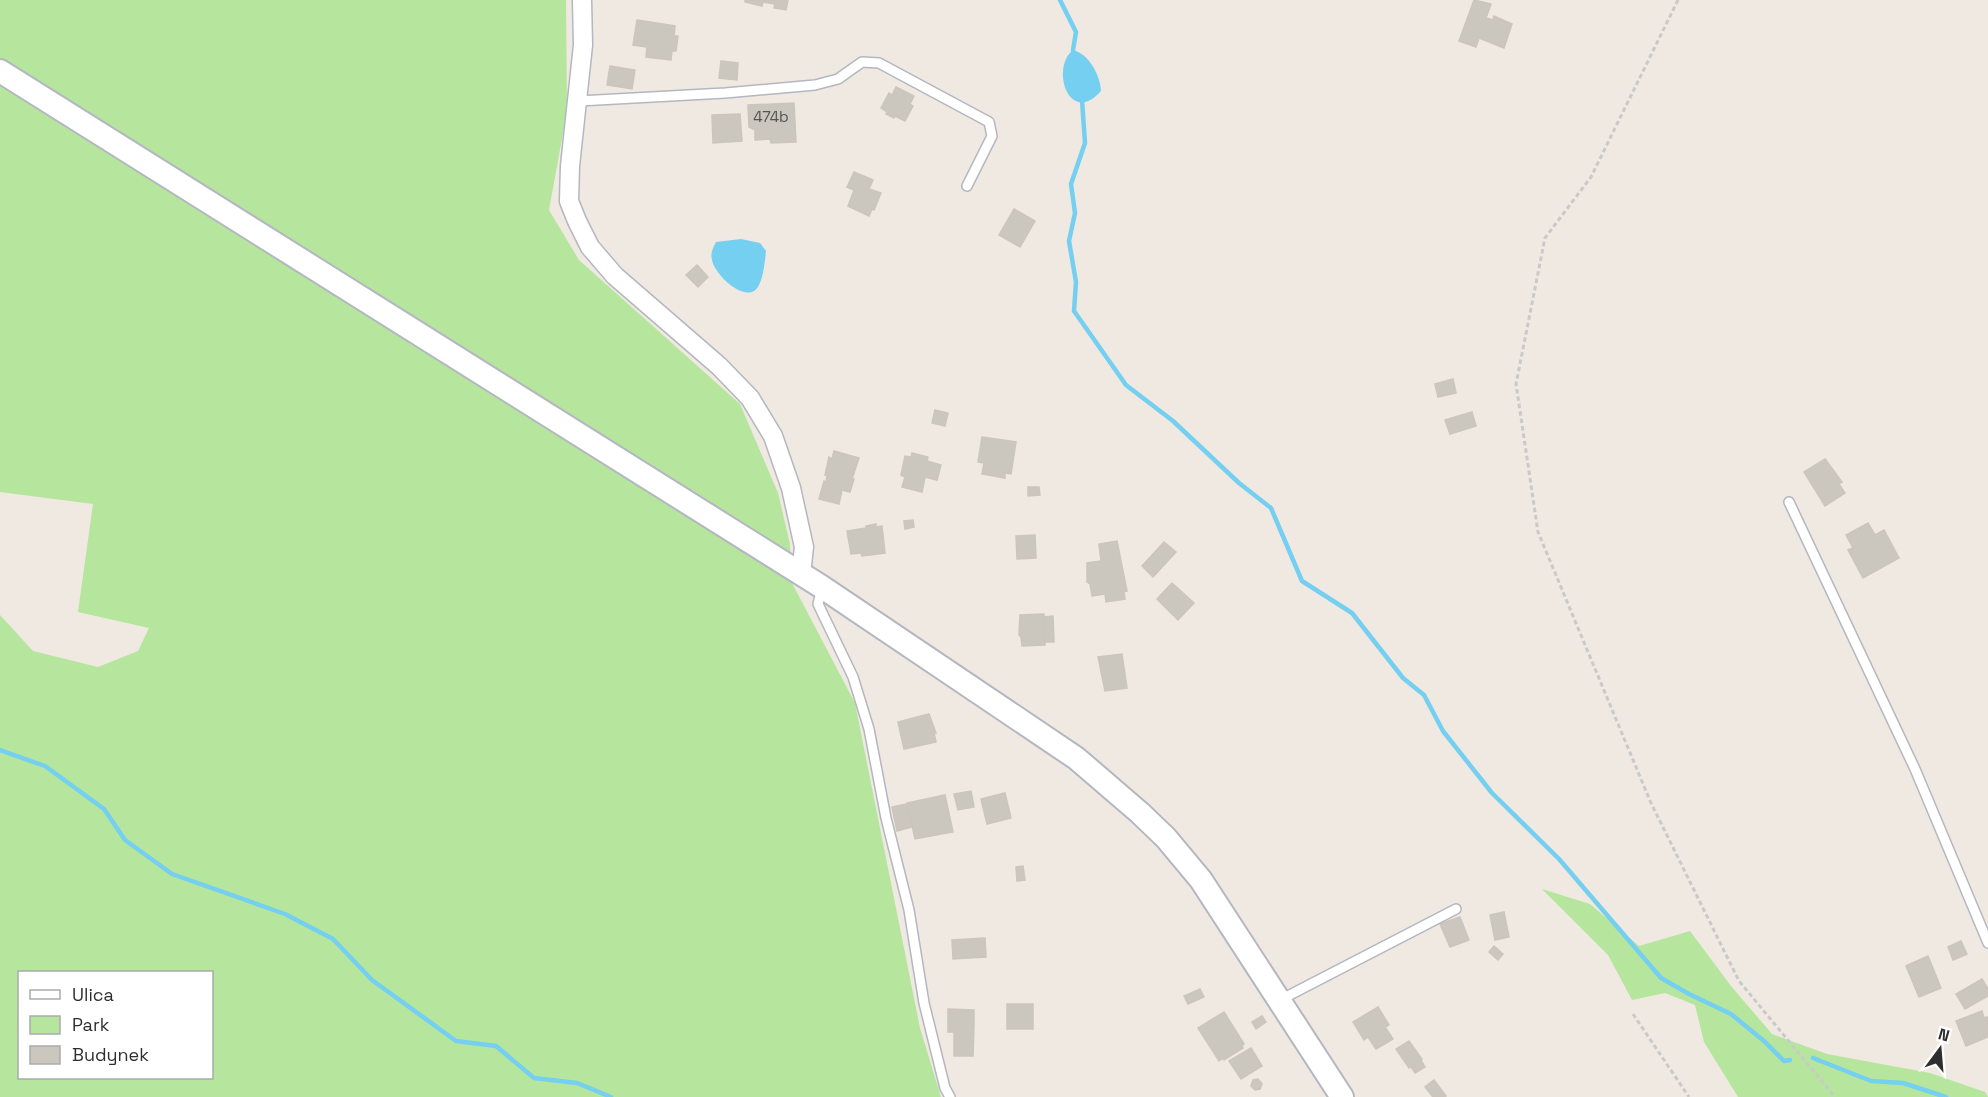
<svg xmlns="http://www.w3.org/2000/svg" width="1988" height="1097" viewBox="0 0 1988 1097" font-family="'Space Grotesk',sans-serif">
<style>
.green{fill:#b6e59e;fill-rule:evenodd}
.water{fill:#75cff0}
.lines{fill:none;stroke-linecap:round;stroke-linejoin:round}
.stream{stroke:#75cff0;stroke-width:4.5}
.building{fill:#cbc7bf;stroke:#cbc5ba;stroke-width:1.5}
.service-casing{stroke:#b4b7c1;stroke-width:12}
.minor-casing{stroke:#b4b7c1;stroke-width:21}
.tertiary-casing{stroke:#b4b7c1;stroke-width:26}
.path{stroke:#c9c9c9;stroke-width:3;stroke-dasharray:4.5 3;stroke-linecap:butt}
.service{stroke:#fff;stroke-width:9}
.minor{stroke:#fff;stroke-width:18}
.tertiary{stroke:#fff;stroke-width:22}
.labels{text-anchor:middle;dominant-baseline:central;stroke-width:4.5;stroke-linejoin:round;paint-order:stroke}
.number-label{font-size:15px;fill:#555452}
</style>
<rect width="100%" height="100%" fill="#efe9e1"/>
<g class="green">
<path d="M0 0H566L567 111 549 210 579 260 740 404 778 493 790 544 792 583 855 703 920 1028 941 1097H0V615L33 651 98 667 138 651 149 628 78 612 93 504 0 492ZM20 972H212V1078H20Z"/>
<polygon points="1542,889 1590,904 1639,946 1690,931 1731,986 1772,1034 1827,1054 1930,1073 1985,1092 1988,1097 1738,1097 1704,1042 1695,1005 1665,993 1632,1000 1608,955"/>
</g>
<g class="water">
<path d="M1073 50C1089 54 1100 75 1101 91 1069 127 1050 68 1073 50Z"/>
<path d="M741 239 760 243 766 251C765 260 763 286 754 291 740 299 714 273 712 260 710 253 713 248 716 242Z"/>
</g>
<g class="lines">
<g class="stream">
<polyline points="1060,0 1076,32 1073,50 1074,56"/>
<polyline points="1082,100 1085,143 1071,184 1075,213 1069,241 1076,282 1074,311 1126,385 1173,421 1239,483 1271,508 1302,581 1352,613 1403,678 1424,695 1443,731 1492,793 1559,859 1661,978 1689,994 1731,1014 1764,1041 1784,1061 1790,1060"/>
<polyline points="0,750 45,766 104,809 125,840 172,874 285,914 333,939 372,980 456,1041 496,1046 534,1078 577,1083 611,1097"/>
<polyline points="1813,1058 1871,1081 1903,1083 1946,1097"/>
</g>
</g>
<g class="building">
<polygon points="745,0 788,0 786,10 774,8 775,4 763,2 762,6 745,2"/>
<polygon points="1474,0 1491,4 1486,18 1493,20 1494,16 1512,24 1504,48 1479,38 1476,47 1459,41"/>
<polygon points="637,20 675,26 674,36 678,36 676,51 672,51 671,60 646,57 647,47 633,45"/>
<polygon points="721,61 738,63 737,80 719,78"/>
<polygon points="610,66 635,70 632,89 607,85"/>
<polygon points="896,87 914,96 910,104 913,106 905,121 895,116 894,118 886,114 887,112 881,108 889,93 892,95"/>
<polygon points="794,103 796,142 771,143 770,139 755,140 755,130 749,127 748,105"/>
<polygon points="740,114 742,141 713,143 712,115"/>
<polygon points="854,172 873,180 869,189 881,193 874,210 872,209 869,216 848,206 854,190 847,187"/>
<polygon points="1014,209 1035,221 1020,247 999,235"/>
<polygon points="697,265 708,277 698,287 686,275"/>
<polygon points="1453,379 1456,393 1438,397 1435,384"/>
<polygon points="935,410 948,413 945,426 932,423"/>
<polygon points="1472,412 1476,426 1450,434 1445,420"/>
<polygon points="982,437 1016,442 1011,474 1005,473 1005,478 982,474 984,463 978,462"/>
<polygon points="834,451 859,458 852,479 854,479 850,492 842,490 839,504 819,499 824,481 826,482 827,475 825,475 829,457 832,459"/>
<polygon points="912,453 928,457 927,461 941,465 937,480 925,477 922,492 902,487 905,477 901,475 905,456 911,457"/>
<polygon points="1825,459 1842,482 1839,484 1845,493 1825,506 1804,472"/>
<polygon points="1028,487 1039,487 1040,495 1028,496"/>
<polygon points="913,520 914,527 905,529 904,521"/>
<polygon points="1868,523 1875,535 1884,530 1899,558 1863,578 1848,550 1853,548 1846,535"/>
<polygon points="876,524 876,527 882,526 885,553 862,556 861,553 851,554 847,531 866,528 866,526"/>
<polygon points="1035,535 1036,558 1017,559 1016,536"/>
<polygon points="1117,541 1127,591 1124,592 1125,599 1106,602 1105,594 1092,596 1090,584 1087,582 1087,563 1101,561 1099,544"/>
<polygon points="1164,542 1176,552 1153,577 1142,566"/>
<polygon points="1172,583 1194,603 1178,620 1157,599"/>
<polygon points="1044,614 1045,645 1022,646 1021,637 1019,635 1020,615"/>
<polygon points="1053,616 1054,642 1045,642 1044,617"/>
<polygon points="1122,654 1127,688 1105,691 1098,657"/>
<polygon points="929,714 936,733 934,733 936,742 904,749 898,722"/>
<polygon points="971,791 974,807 958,810 954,794"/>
<polygon points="1005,793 1011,818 987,824 981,799"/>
<polygon points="945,795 953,832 915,839 907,803"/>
<polygon points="907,804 912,827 897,831 892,807"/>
<polygon points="1023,866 1025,880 1017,881 1016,867"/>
<polygon points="1504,912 1509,937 1495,940 1490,915"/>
<polygon points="1460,917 1469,940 1450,947 1440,924"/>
<polygon points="985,938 986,957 953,959 952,940"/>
<polygon points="1961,941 1967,954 1953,960 1948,947"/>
<polygon points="1494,946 1503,954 1498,960 1489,952"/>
<polygon points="1928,956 1941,988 1919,997 1906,966"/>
<polygon points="1982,979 1988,989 1988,996 1965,1009 1956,994"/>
<polygon points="1200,989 1204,997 1188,1004 1184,996"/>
<rect x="1007" y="1004" width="26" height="25"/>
<polygon points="1378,1007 1389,1025 1385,1027 1393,1039 1376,1049 1368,1037 1364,1040 1353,1022"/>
<polygon points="948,1009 974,1010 974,1024 954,1024 954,1032 948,1032"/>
<polygon points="1982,1011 1984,1018 1987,1017 1988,1019 1988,1037 1966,1046 1956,1021"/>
<polygon points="1224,1012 1244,1044 1242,1046 1243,1048 1224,1060 1223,1058 1219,1061 1198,1028"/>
<polygon points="1262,1016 1266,1022 1256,1029 1252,1022"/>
<polygon points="954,1024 974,1024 973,1056 954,1056"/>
<polygon points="1409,1041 1422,1059 1409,1068 1396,1049"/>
<polygon points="1251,1048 1262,1066 1241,1079 1229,1061"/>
<polygon points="1421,1060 1425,1067 1415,1073 1411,1067"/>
<polygon points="1258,1079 1262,1084 1260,1089 1255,1090 1251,1086 1253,1080"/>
<polygon points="1434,1080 1446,1096 1444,1097 1433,1097 1425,1087"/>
</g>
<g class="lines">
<g class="service-casing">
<g id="service">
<polyline points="579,101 725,93 815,85 838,79 862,62 879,63 989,122 992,136 967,186"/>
<polyline points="1789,502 1915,769 1988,943"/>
<polyline points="822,587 818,604 853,677 869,729 886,818 909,910 924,1003 945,1088 950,1097"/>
<polyline points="1280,1000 1456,909"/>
</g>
</g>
<g class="minor-casing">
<polyline id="minor" points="582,0 583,45 570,166 569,201 577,221 590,247 615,276 719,366 750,398 773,436 791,488 804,547 801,574"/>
</g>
<g class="tertiary-casing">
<polyline id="tertiary" points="0,71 822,587 1076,758 1140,813 1166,838 1201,880 1342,1097"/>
</g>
<g class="path">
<polyline points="1678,0 1591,177 1545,238 1516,384 1538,532 1651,803 1739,981 1835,1097"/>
<polyline points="1633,1014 1689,1097"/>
</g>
<use href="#service" class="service"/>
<use href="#minor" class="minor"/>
<use href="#tertiary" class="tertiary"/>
</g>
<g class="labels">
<g class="number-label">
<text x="771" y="116">474b</text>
</g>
</g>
<rect x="18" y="971" width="195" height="108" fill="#ffffff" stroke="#ababab" stroke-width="1.5"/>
<rect x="30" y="990" width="30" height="9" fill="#ffffff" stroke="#ababab" stroke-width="1.5"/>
<text x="72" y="1001" font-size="18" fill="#2e2e2e">Ulica</text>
<rect x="30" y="1016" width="30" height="18" fill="#b6e59e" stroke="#ababab" stroke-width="1.5"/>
<text x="72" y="1031" font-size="18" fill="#2e2e2e">Park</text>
<rect x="30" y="1046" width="30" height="18" fill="#cbc7bf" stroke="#ababab" stroke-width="1.5"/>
<text x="72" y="1061" font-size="18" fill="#2e2e2e">Budynek</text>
<g transform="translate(1940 1049) rotate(16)" stroke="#ffffff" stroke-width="4.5" paint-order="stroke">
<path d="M0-4.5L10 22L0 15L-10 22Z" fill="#2e2e2e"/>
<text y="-9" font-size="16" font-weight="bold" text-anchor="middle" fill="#2e2e2e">N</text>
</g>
</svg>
